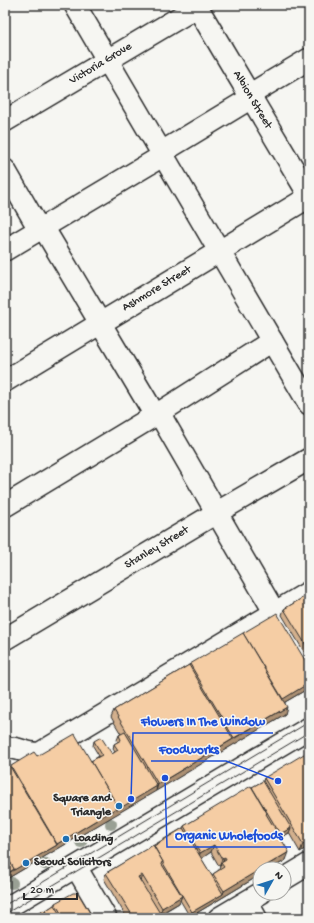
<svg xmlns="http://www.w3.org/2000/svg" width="314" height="923" viewBox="0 0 314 923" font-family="'Gochi Hand',sans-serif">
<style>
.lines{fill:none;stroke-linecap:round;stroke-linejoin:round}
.minor-casing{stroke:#2b2b2b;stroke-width:24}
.minor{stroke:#f6f6f2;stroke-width:21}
.tram{stroke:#2b2b2b;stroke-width:1}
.tree{fill:#99a094}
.wall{fill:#d3b08d;stroke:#2b2b2b;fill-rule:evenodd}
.shaded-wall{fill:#ac9073;stroke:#2b2b2b}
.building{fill:#f5cda4;stroke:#2b2b2b}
.poi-dot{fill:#1f6fb2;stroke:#f6f6f2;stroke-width:1.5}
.labels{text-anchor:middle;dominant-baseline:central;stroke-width:3;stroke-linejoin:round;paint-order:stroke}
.street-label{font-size:12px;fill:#2b2b2b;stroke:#f6f6f2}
.poi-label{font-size:12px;font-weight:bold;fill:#2b2b2b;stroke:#f6f6f2;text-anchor:start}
.leader{fill:none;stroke:#1d4ed8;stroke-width:1.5}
.callout-dot{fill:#1d4ed8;stroke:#f6f6f2;stroke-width:1.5}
.callout-label{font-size:13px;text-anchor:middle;font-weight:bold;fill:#1d4ed8;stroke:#f6f6f2;stroke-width:3;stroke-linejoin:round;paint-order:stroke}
</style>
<rect width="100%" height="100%" fill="#f6f6f2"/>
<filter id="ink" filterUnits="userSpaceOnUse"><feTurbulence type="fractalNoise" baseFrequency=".025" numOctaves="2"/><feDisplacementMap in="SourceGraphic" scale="8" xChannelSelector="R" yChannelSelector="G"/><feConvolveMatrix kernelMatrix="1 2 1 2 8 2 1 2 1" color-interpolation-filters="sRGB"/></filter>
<g filter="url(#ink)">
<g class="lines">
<g class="minor-casing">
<g id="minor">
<polyline points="75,5 309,404"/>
<polyline points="196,5 309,195"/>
<polyline points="249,95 309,59"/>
<polyline points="5,121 197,7"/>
<polyline points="162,152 251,98"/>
<polyline points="5,170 39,229"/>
<polyline points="43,227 155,415"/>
<polyline points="5,250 164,155"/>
<polyline points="5,381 309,197"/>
<polyline points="159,413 309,672"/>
<polyline points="5,506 159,413 272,341"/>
<polyline points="5,639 216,513 309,459"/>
<path d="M5 748C17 746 28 755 40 753L309 592"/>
<polyline points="76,867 106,918"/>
<polyline points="284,879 309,864"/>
<polyline points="247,902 256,918"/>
<polyline points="5,909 309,728"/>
<polyline points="219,918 261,893"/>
</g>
</g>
<use href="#minor" class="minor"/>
<g class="tram">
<polyline points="5,905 309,722"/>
<polyline points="5,914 309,732"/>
</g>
</g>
<g class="tree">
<circle cx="111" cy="824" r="6"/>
<circle cx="81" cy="842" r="6"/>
<circle cx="45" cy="864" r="6"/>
<circle cx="12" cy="883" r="6"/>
</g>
<g class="wall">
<polygon points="309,594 309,660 282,615 284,609"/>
<polygon points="190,664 309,667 309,688 285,702 285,714 5,880 11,766 37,756 91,761 99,756 93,746 94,741 112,754 115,752 113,749 114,744 118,742 117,740 119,735 121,734 111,717 114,710 189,665"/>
<path d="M264 778 309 846 300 852 289 833 280 838 286 860 271 869H260V875L190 917 180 900 179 903 161 914V915L160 918H127L104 879 106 873 183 828 184 826 263 781ZM211 852 219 866H220L219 870 213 874 212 876 201 858Z"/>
<polygon points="55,903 93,918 30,918 45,911 54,905"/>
</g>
<g class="shaded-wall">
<polygon points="309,683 309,688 280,705 282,699"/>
<polygon points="287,707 285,714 156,791 158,784"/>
<polygon points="157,786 156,791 5,880 5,875 57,845 57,844 118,807"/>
<polygon points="291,828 289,833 278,839 280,834"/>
<polygon points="309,840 309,846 300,852 303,844"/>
<polygon points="214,845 211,852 198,861 200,853"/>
<polygon points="289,852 286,860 271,869 261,869"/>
<polygon points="225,857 222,864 221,863 220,866 219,866 222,859"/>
<polygon points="260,869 260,875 190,917 192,912 223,894 224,891"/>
<polygon points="142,875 140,881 138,877"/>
<polygon points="182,896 179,903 160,914 162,908"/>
<polygon points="161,915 160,918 155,918"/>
</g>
<g class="building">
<polygon points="309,594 309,650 284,609"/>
<polygon points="277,613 309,667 309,683 283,699 243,633"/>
<polygon points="243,633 287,707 234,738 190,664"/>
<polygon points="189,665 233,739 158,784 114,710"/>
<polygon points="125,732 157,786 117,810 118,807 91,761 102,755 94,741 101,737 112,754 118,750 114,744 121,740 119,735"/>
<polygon points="75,734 118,807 57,844 11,766 34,752 37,756"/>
<polygon points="309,751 309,840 303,844 264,778"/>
<polygon points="5,758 57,845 14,870 14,869 5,853"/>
<polygon points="263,781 291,828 280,834 252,787"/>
<polygon points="251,786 267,813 266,814 289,852 224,891 213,874 224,867 221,863 226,860 225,857 222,859 214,845 200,853 184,826"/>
<polygon points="183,828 223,894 192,912 163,863 163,862 154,846"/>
<polygon points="153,845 163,862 161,863 182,896 162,908 142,875 138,877 161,915 155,918 134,918 106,873"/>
<polygon points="5,853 14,869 5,875"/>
<polygon points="73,893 78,893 93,918 64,918 55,903"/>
<polygon points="54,905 62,918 49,918 45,911"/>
<polygon points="44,910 49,918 30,918"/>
</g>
</g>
<g class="poi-dot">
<circle cx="119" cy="806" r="4"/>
<circle cx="66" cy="839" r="4"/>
<circle cx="26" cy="863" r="4"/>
</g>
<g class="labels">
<g class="street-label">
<text transform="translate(101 64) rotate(-31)">Victoria Grove</text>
<text transform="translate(252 100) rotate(59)">Albion Street</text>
<text transform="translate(157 289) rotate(-31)">Ashmore Street</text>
<text transform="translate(157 548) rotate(-31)">Stanley Street</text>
</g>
<g class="poi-label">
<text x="111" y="799" text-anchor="end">Square and<tspan x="111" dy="14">Triangle</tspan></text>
<text x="74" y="839">Loading</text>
<text x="34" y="863">Seoud Solicitors</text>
</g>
</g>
<path class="leader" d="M131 799L133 733H273M278 781L226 761H151M165 778L167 847H291"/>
<g class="callout-dot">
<circle cx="131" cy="799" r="4"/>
<circle cx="278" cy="781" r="4"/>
<circle cx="165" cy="778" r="4"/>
</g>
<g class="callout-label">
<text x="203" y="725">Flowers In The Window</text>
<text x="189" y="753">Foodworks</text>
<text x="229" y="839">Organic Wholefoods</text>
</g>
<rect width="314" height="923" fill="none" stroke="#f6f6f2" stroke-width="20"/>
<rect x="10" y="10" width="294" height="903" fill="none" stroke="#2b2b2b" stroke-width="1.5" filter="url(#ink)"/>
<g transform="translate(272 881) rotate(51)"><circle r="19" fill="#f6f6f2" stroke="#a5a5a2"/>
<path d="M0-3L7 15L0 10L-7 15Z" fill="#1f6fb2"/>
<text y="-6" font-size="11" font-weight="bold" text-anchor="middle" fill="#2b2b2b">N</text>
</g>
<path d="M24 893v6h53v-6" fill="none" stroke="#2b2b2b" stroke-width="2"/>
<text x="30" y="893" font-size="12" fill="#2b2b2b" stroke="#f6f6f2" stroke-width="3" paint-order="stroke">20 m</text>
</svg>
